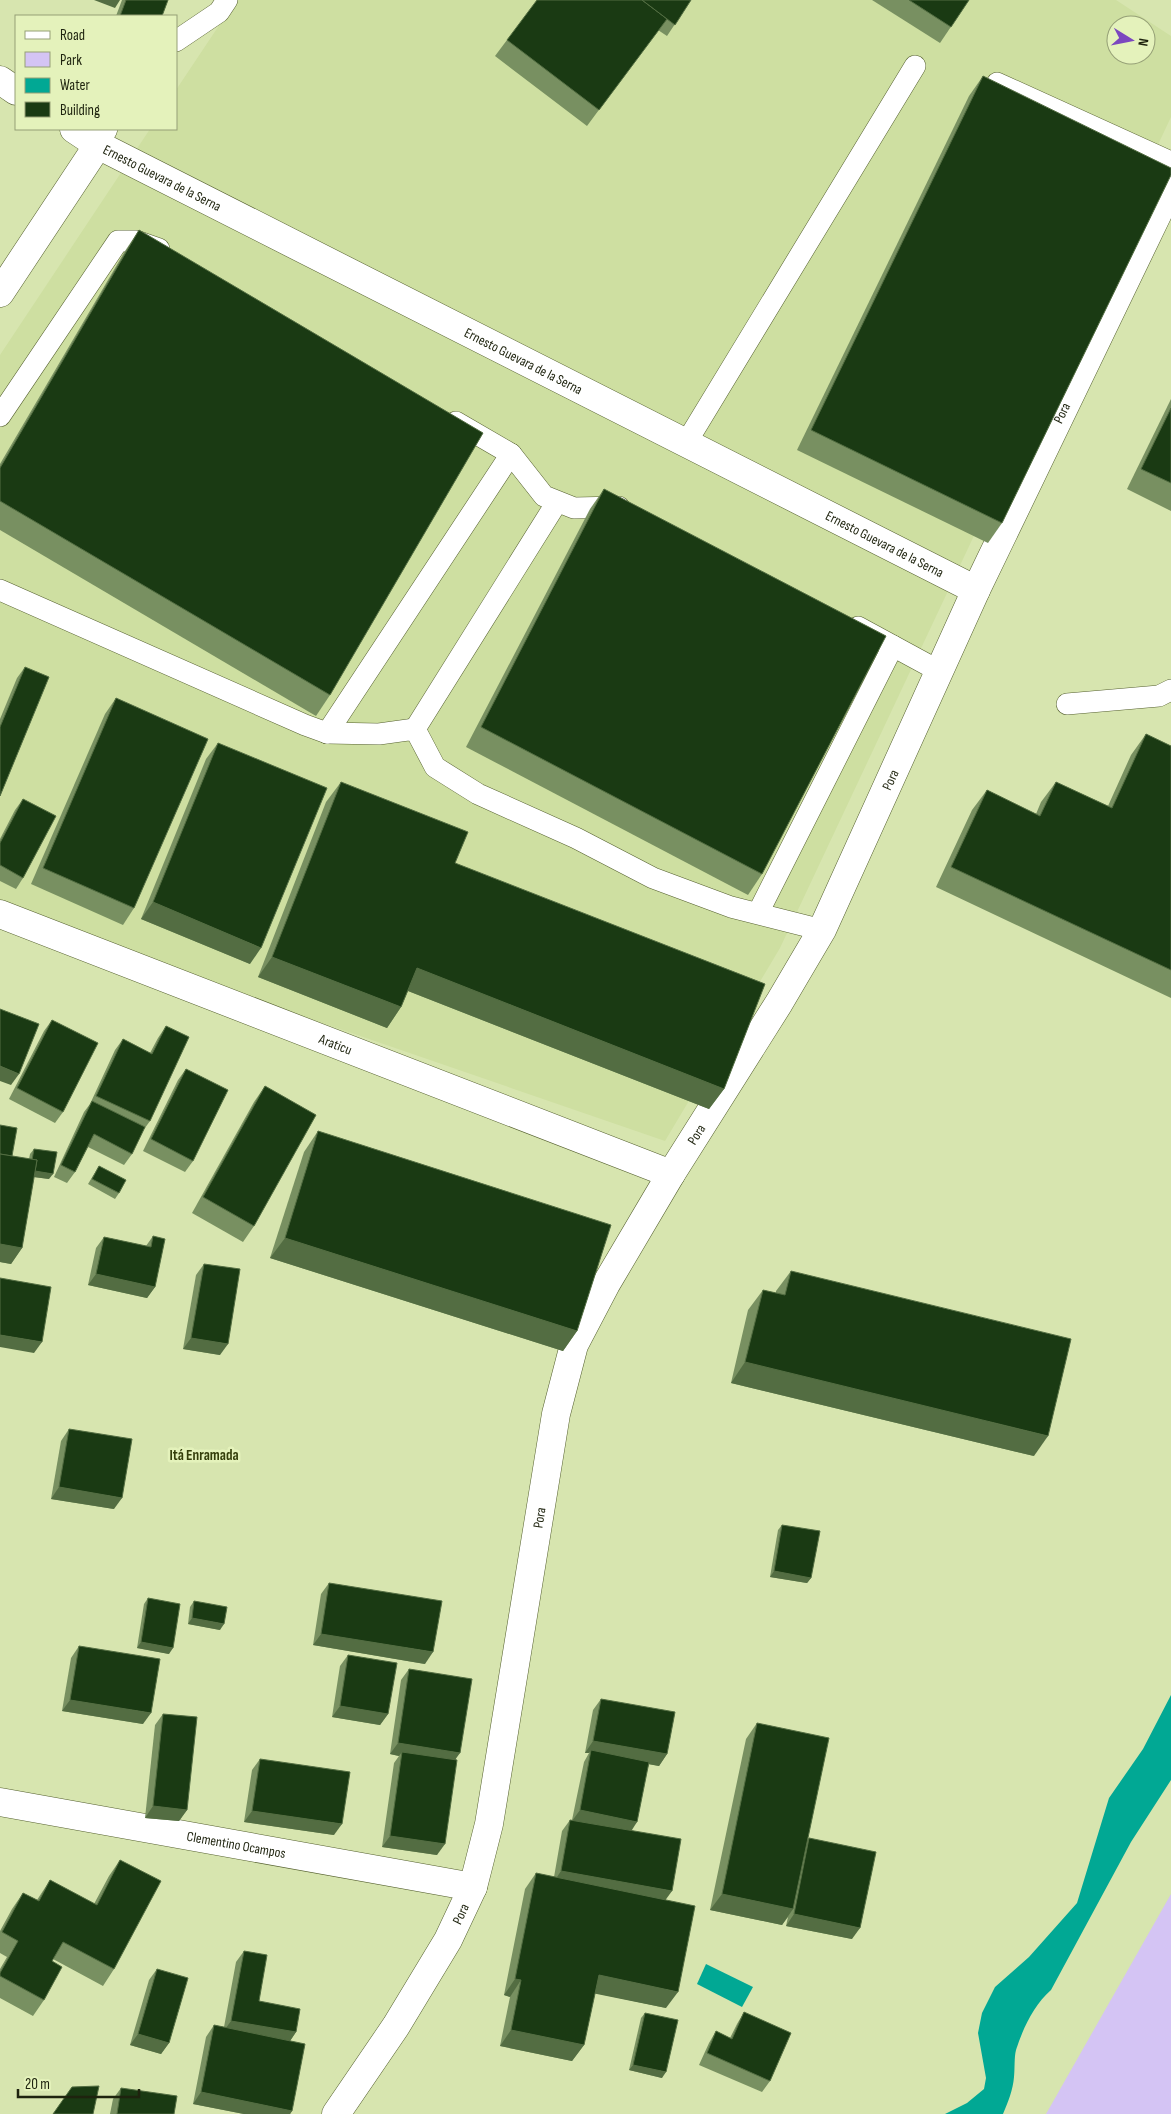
<svg xmlns="http://www.w3.org/2000/svg" width="1171" height="2114" viewBox="0 0 1171 2114" font-family="'Sofia Sans Condensed',sans-serif">
<style>
.built{fill:#cedfa1;fill-rule:evenodd}
.green{fill:#d4c4f4}
.water{fill:#01a894}
.lines{fill:none;stroke-linecap:round;stroke-linejoin:round}
.service-casing{stroke:#55602f;stroke-width:22}
.minor-casing{stroke:#55602f;stroke-width:29}
.service{stroke:#fff;stroke-width:21}
.minor{stroke:#fff;stroke-width:28}
.wall{fill:#789061}
.shaded-wall{fill:#536d42}
.building{fill:#1a3a13;stroke:#536d42}
.labels{text-anchor:middle;dominant-baseline:central;stroke-width:5;stroke-linejoin:round;paint-order:stroke}
.street-label{font-size:14px;fill:#1e230e;stroke:#e4f2bb}
.neighbourhood-label{font-size:15px;font-weight:bold;fill:#343e0a;stroke:#e4f2bb}
</style>
<rect width="100%" height="100%" fill="#d7e5af"/>
<path class="built" d="M236 0H1116L1171 36V117L780 948 665 1141 0 912V355L150 129H176V90ZM1116 25H1146V55H1116Z"/>
<polygon class="green" points="1171,1894 1171,2114 1046,2114"/>
<g class="water">
<path d="M1171 1695V1780L1131 1842 1051 1990C1034 2005 1023 2028 1016 2050 1014 2058 1015 2068 1014 2077 1013 2090 1008 2102 1003 2114H945L967 2103 984 2089 986 2078 978 2033 982 2013 995 1987 1029 1957 1077 1903 1109 1798 1143 1749Z"/>
<polygon points="706,1964 753,1987 742,2007 697,1984"/>
</g>
<g class="lines">
<g class="service-casing">
<g id="service">
<polyline points="176,41 219,12 227,0"/>
<polyline points="997,83 1171,162"/>
<polyline points="98,145 107,129"/>
<polyline points="0,416 118,241 136,241 159,249"/>
<polyline points="456,422 511,454 544,496 574,508 619,507"/>
<polyline points="686,443 915,66"/>
<polyline points="0,590 305,725 327,733 379,734 415,729 435,767 478,794 576,838 653,878 731,907 822,930"/>
<polyline points="858,627 939,671"/>
<polyline points="1067,704 1159,696 1171,690"/>
<polyline points="415,729 557,502"/>
<polyline points="327,733 511,454"/>
<polyline points="758,913 893,646"/>
</g>
</g>
<g class="minor-casing">
<g id="minor">
<polyline points="0,80 16,91"/>
<path id="s1" d="M74 129 98 145 976 590"/>
<polyline points="0,293 98,145"/>
<path id="s2" d="M0 914 671 1174"/>
<path id="s3" d="M0 1802 473 1887"/>
<path id="s4" d="M336 2114 396 2026 448 1940 473 1887 489 1824 556 1414 574 1345 606 1284 671 1174 779 1003 822 930 976 590 1171 186"/>
</g>
</g>
<use href="#service" class="service"/>
<use href="#minor" class="minor"/>
</g>
<g class="wall">
<polygon points="122,0 168,0 162,16 116,16"/>
<polygon points="691,0 667,36 658,30 587,126 495,56 507,40"/>
<polygon points="872,0 969,0 940,43"/>
<polygon points="983,76 1002,523 988,543 797,450 969,96"/>
<polygon points="139,230 330,695 316,716 0,530 0,464 125,251"/>
<polygon points="1171,399 1171,511 1127,489"/>
<polygon points="604,489 762,874 748,895 466,747 590,509"/>
<polygon points="25,667 0,796 0,719 17,678"/>
<polygon points="116,698 134,908 123,925 31,884 105,714"/>
<polygon points="1146,734 1171,746 1171,998 936,887 972,810 987,790 1036,814 1041,802 1056,782 1108,806 1131,755"/>
<polygon points="218,743 250,964 141,919 206,759"/>
<polygon points="341,782 455,863 724,1089 709,1109 408,991 401,1007 387,1028 258,977 326,802"/>
<polygon points="23,799 23,878 16,889 0,881 0,839 15,810"/>
<polygon points="52,1020 63,1112 55,1123 9,1099 44,1031"/>
<polygon points="166,1026 150,1121 142,1132 132,1154 124,1165 88,1147 75,1172 67,1183 54,1177 84,1112 90,1104 115,1050 123,1039 150,1053 158,1038"/>
<polygon points="186,1069 193,1161 185,1172 143,1151 178,1080"/>
<polygon points="265,1086 254,1226 243,1242 192,1213 254,1102"/>
<polygon points="0,1125 12,1156 29,1159 30,1154 34,1149 49,1179 34,1177 22,1248 11,1264 0,1262"/>
<polygon points="318,1131 577,1331 563,1351 270,1258 304,1152"/>
<polygon points="99,1166 119,1193 115,1199 88,1184"/>
<polygon points="153,1236 155,1287 147,1298 88,1285 96,1248 104,1237 146,1246"/>
<polygon points="204,1264 220,1355 183,1349 196,1275"/>
<polygon points="791,1271 1034,1456 731,1383 748,1310 763,1290 776,1293 776,1291"/>
<polygon points="69,1429 114,1509 51,1499 61,1441"/>
<polygon points="782,1525 811,1578 807,1583 770,1577 778,1530"/>
<polygon points="329,1583 425,1664 313,1645 321,1594"/>
<polygon points="148,1598 169,1654 137,1648 144,1604"/>
<polygon points="194,1601 220,1630 188,1624 190,1607"/>
<polygon points="79,1646 143,1724 62,1711 71,1658"/>
<polygon points="348,1655 388,1714 380,1725 332,1717 340,1666"/>
<polygon points="409,1669 456,1759 437,1855 382,1847 394,1763 399,1756 390,1754 401,1680"/>
<polygon points="601,1699 667,1754 659,1766 649,1764 631,1830 666,1900 666,2008 595,1993 584,2045 572,2061 500,2046 510,1997 504,1995 525,1889 536,1873 554,1877 562,1831 570,1820 572,1820 584,1762 589,1753 585,1753 593,1710"/>
<polygon points="163,1714 187,1810 179,1821 145,1818 155,1725"/>
<polygon points="757,1723 807,1840 809,1838 852,1939 786,1926 788,1917 782,1925 710,1910 746,1739"/>
<polygon points="260,1759 334,1835 244,1822 252,1770"/>
<polygon points="120,1860 114,1969 103,1986 53,1959 52,1961 44,2000 33,2016 0,1998 0,1969 7,1957 0,1953 0,1931 12,1909 23,1893 37,1900 50,1880 94,1904 109,1876"/>
<polygon points="244,1951 259,2001 296,2032 290,2041 292,2111 290,2114 244,2114 193,2104 206,2037 214,2025 224,2027 236,1962"/>
<polygon points="157,1969 169,2043 161,2054 130,2045 149,1980"/>
<polygon points="744,2012 770,2081 762,2092 699,2065 709,2043 716,2031 730,2038 737,2024"/>
<polygon points="645,2013 662,2078 629,2070 641,2018"/>
<polygon points="121,2088 174,2114 110,2114 113,2099"/>
</g>
<g class="shaded-wall">
<polygon points="94,0 120,0 115,8"/>
<polygon points="153,902 261,948 250,964 141,919"/>
<polygon points="272,957 401,1007 387,1028 258,977"/>
<polygon points="417,968 724,1089 709,1109 403,989"/>
<polygon points="0,1066 19,1074 11,1085 0,1081"/>
<polygon points="30,1170 53,1174 49,1179 26,1176"/>
<polygon points="285,1238 577,1331 563,1351 270,1258"/>
<polygon points="0,1244 22,1248 11,1264 0,1262"/>
<polygon points="96,1274 155,1287 147,1298 88,1285"/>
<polygon points="0,1335 42,1342 34,1353 0,1347"/>
<polygon points="191,1338 228,1344 220,1355 183,1349"/>
<polygon points="745,1362 1048,1436 1034,1456 731,1383"/>
<polygon points="59,1487 122,1498 114,1509 51,1499"/>
<polygon points="774,1571 811,1578 807,1583 770,1577"/>
<polygon points="192,1618 224,1624 220,1630 188,1624"/>
<polygon points="321,1634 433,1652 425,1664 313,1645"/>
<polygon points="141,1642 173,1648 169,1654 137,1648"/>
<polygon points="70,1700 151,1713 143,1724 62,1711"/>
<polygon points="340,1706 388,1714 380,1725 332,1717"/>
<polygon points="593,1741 667,1754 659,1766 591,1754 591,1750 589,1753 585,1753"/>
<polygon points="398,1743 460,1753 452,1764 402,1752 399,1756 390,1754"/>
<polygon points="153,1806 187,1810 179,1821 145,1818"/>
<polygon points="580,1810 637,1822 630,1833 572,1821"/>
<polygon points="252,1811 342,1824 334,1835 244,1822"/>
<polygon points="390,1836 445,1844 437,1855 382,1847"/>
<polygon points="561,1871 672,1891 664,1902 553,1883"/>
<polygon points="722,1894 793,1909 782,1925 710,1910"/>
<polygon points="794,1914 860,1928 852,1939 786,1926"/>
<polygon points="599,1975 678,1992 666,2008 587,1992"/>
<polygon points="515,1979 521,1980 510,1997 504,1995"/>
<polygon points="231,2021 296,2032 288,2044 223,2032"/>
<polygon points="511,2030 584,2045 572,2061 500,2046"/>
<polygon points="138,2034 169,2043 161,2054 130,2045"/>
<polygon points="633,2065 666,2072 662,2078 629,2070"/>
<polygon points="201,2092 292,2111 290,2114 244,2114 193,2104"/>
</g>
<g class="building">
<polygon points="126,0 168,0 162,16 120,16"/>
<polygon points="537,0 642,0 667,19 599,110 507,40"/>
<polygon points="642,0 691,0 675,25"/>
<polygon points="909,0 969,0 951,27"/>
<polygon points="983,76 1171,168 1171,175 1002,523 811,430"/>
<polygon points="139,230 483,433 330,695 0,501 0,468"/>
<polygon points="1171,408 1171,483 1141,469"/>
<polygon points="604,489 886,636 762,874 481,727"/>
<polygon points="25,667 49,677 0,796 0,727"/>
<polygon points="116,698 208,739 134,908 43,868"/>
<polygon points="1146,734 1171,746 1171,970 951,867 987,790 1040,816 1056,782 1112,808"/>
<polygon points="218,743 327,788 261,948 153,902"/>
<polygon points="341,782 468,832 455,863 765,984 724,1089 417,968 401,1007 272,957"/>
<polygon points="23,799 56,816 23,878 0,865 0,843"/>
<polygon points="0,1009 39,1024 19,1074 0,1066"/>
<polygon points="52,1020 98,1043 63,1112 17,1088"/>
<polygon points="166,1026 189,1037 150,1121 96,1096 123,1039 152,1054"/>
<polygon points="186,1069 228,1090 193,1161 151,1139"/>
<polygon points="265,1086 316,1115 254,1226 203,1197"/>
<polygon points="92,1101 145,1127 132,1154 94,1134 75,1172 61,1165"/>
<polygon points="0,1125 17,1128 12,1156 0,1154"/>
<polygon points="318,1131 611,1225 577,1331 285,1238"/>
<polygon points="34,1149 57,1152 53,1174 35,1171 37,1160 32,1160"/>
<polygon points="0,1154 37,1160 22,1248 0,1244"/>
<polygon points="99,1166 126,1180 119,1193 92,1179"/>
<polygon points="153,1236 165,1239 155,1287 96,1274 104,1237 151,1247"/>
<polygon points="204,1264 240,1269 228,1344 191,1338"/>
<polygon points="791,1271 1071,1339 1048,1436 745,1362 763,1290 785,1295"/>
<polygon points="0,1278 51,1287 42,1342 0,1335"/>
<polygon points="69,1429 132,1439 122,1498 59,1487"/>
<polygon points="782,1525 820,1531 811,1578 774,1571"/>
<polygon points="329,1583 442,1601 433,1652 321,1634"/>
<polygon points="148,1598 180,1604 173,1648 141,1642"/>
<polygon points="194,1601 227,1607 224,1624 192,1618"/>
<polygon points="79,1646 160,1659 151,1713 70,1700"/>
<polygon points="348,1655 397,1663 388,1714 340,1706"/>
<polygon points="409,1669 472,1679 460,1753 398,1743"/>
<polygon points="601,1699 675,1712 667,1754 593,1741"/>
<polygon points="163,1714 197,1717 187,1810 153,1806"/>
<polygon points="757,1723 829,1738 793,1909 722,1894"/>
<polygon points="591,1750 649,1762 637,1822 580,1810"/>
<polygon points="402,1752 457,1760 445,1844 390,1836"/>
<polygon points="260,1759 350,1772 342,1824 252,1811"/>
<polygon points="570,1820 681,1839 672,1891 561,1871"/>
<polygon points="809,1838 876,1852 860,1928 794,1914"/>
<polygon points="120,1860 161,1881 114,1969 63,1942 52,1961 62,1967 44,2000 0,1976 0,1973 18,1941 2,1932 23,1893 39,1901 50,1880 97,1905"/>
<polygon points="536,1873 695,1906 678,1992 599,1975 584,2045 511,2030 521,1980 515,1979"/>
<polygon points="244,1951 267,1955 259,2001 300,2009 296,2032 231,2021"/>
<polygon points="157,1969 188,1978 169,2043 138,2034"/>
<polygon points="744,2012 791,2033 770,2081 707,2053 716,2031 732,2039"/>
<polygon points="645,2013 678,2020 666,2072 633,2065"/>
<polygon points="214,2025 305,2044 292,2111 201,2092"/>
<polygon points="99,2086 93,2114 53,2114 72,2087"/>
<polygon points="121,2088 177,2096 174,2114 117,2114"/>
</g>
<g class="labels">
<g class="street-label">
<text stroke="none"><textPath href="#s1" startOffset="101">Ernesto Guevara de la Serna</textPath></text>
<text stroke="none"><textPath href="#s1" startOffset="506">Ernesto Guevara de la Serna</textPath></text>
<text stroke="none"><textPath href="#s4" startOffset="1871">Pora</textPath></text>
<text stroke="none"><textPath href="#s1" startOffset="911">Ernesto Guevara de la Serna</textPath></text>
<text stroke="none"><textPath href="#s4" startOffset="1466">Pora</textPath></text>
<text stroke="none"><textPath href="#s2" startOffset="360">Araticu</textPath></text>
<text stroke="none"><textPath href="#s4" startOffset="1061">Pora</textPath></text>
<text stroke="none"><textPath href="#s4" startOffset="641">Pora</textPath></text>
<text stroke="none"><textPath href="#s3" startOffset="240">Clementino Ocampos</textPath></text>
<text stroke="none"><textPath href="#s4" startOffset="236">Pora</textPath></text>
</g>
<g class="neighbourhood-label">
<text x="204" y="1455">Itá Enramada</text>
</g>
</g>
<rect x="15" y="15" width="162" height="115" fill="#e4f2bb" stroke="#959f76"/>
<rect x="25" y="31" width="25" height="8" fill="#ffffff" stroke="#959f76"/>
<text x="60" y="40" font-size="15" fill="#1e230e">Road</text>
<rect x="25" y="52" width="25" height="15" fill="#d4c4f4" stroke="#959f76"/>
<text x="60" y="65" font-size="15" fill="#1e230e">Park</text>
<rect x="25" y="78" width="25" height="15" fill="#01a894" stroke="#959f76"/>
<text x="60" y="90" font-size="15" fill="#1e230e">Water</text>
<rect x="25" y="102" width="25" height="15" fill="#1a3a13" stroke="#959f76"/>
<text x="60" y="115" font-size="15" fill="#1e230e">Building</text>
<g transform="translate(1131 40) rotate(100)"><circle r="24" fill="#e4f2bb" stroke="#959f76"/>
<path d="M0-4L9 19L0 12L-9 19Z" fill="#7b47bf"/>
<text y="-8" font-size="14" font-weight="bold" text-anchor="middle" fill="#1e230e">N</text>
</g>
<path d="M18 2089v8h121v-8" fill="none" stroke="#1e230e" stroke-width="2.5"/>
<text x="25" y="2089" font-size="15" fill="#1e230e" stroke="#e4f2bb" stroke-width="4" paint-order="stroke">20 m</text>
</svg>
